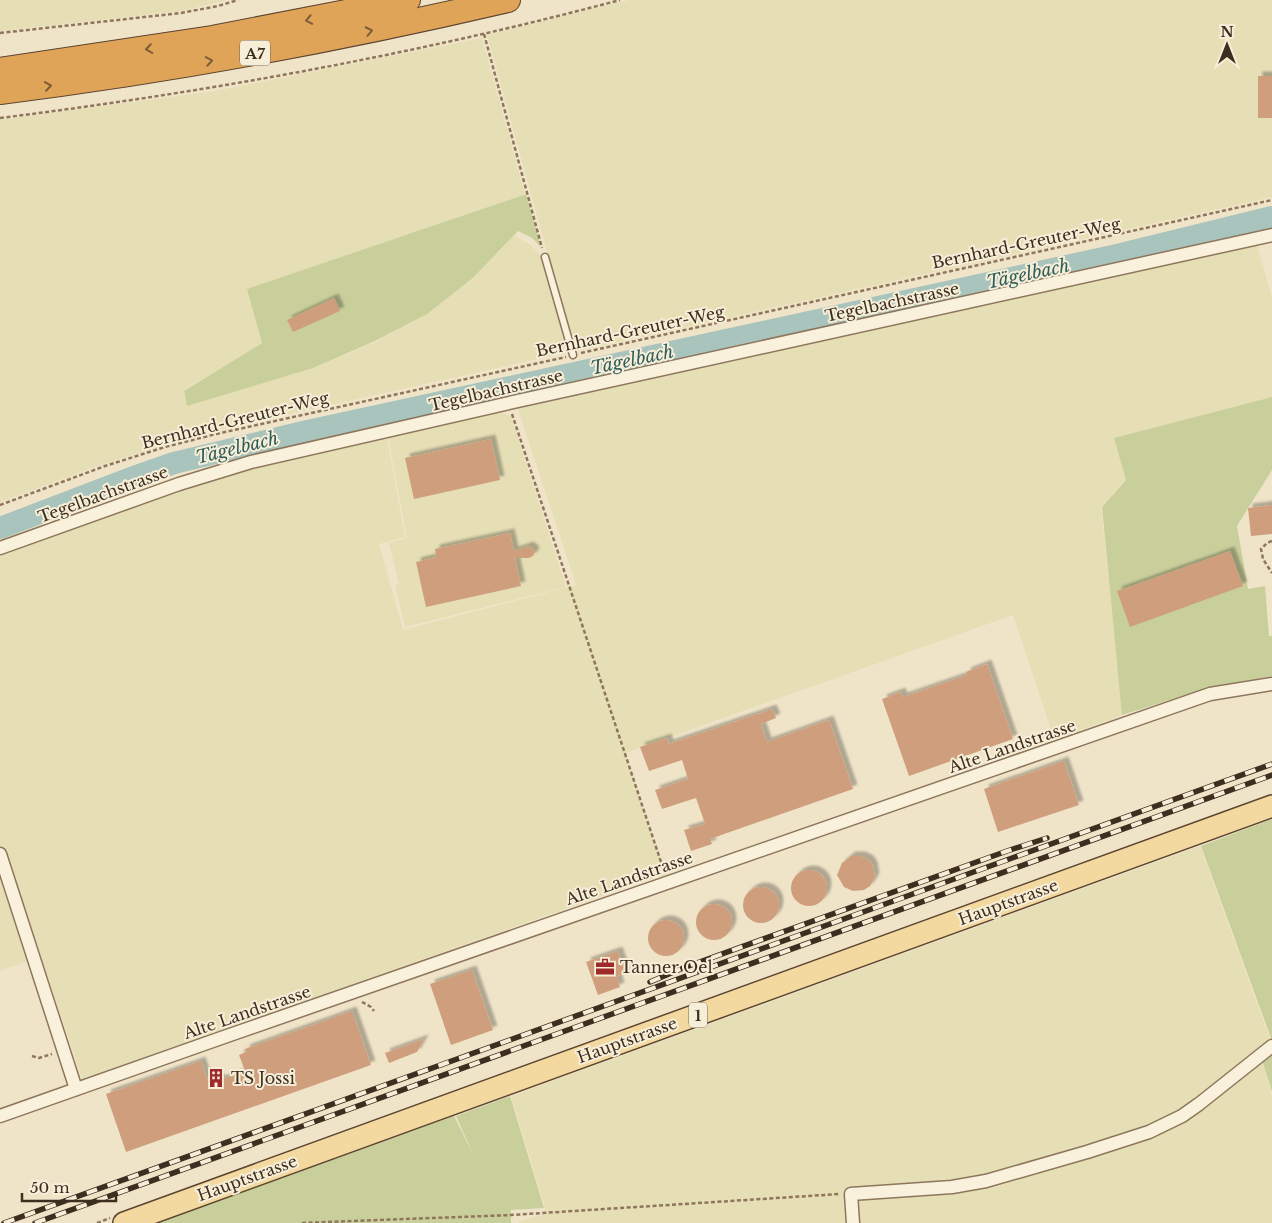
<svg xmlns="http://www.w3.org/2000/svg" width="1272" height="1223" viewBox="0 0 1272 1223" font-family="'Libre Baskerville',serif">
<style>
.farmland{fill:#e6deb5}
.green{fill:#c9cf9b}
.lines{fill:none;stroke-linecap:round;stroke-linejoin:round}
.river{stroke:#a9c4bc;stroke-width:22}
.building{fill:#cf9f7d;filter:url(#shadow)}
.lane-casing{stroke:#8d765c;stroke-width:9}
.street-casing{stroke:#8d765c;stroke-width:15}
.primary-casing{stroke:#5b4430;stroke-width:24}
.highway-casing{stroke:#5b4430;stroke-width:26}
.path{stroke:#8d765c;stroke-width:2.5;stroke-dasharray:4 2.5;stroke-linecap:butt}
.lane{stroke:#faf1dc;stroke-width:6}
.street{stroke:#faf1dc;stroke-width:12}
.primary{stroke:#f3d9a0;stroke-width:21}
.highway{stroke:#e0a458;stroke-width:24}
.rail-casing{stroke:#3d2e20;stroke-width:5.5}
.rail{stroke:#f7eed8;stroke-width:4;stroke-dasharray:11;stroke-linecap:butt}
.oneway{stroke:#7e5d36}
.labels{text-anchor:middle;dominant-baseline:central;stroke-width:4;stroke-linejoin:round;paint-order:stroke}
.shield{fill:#f7eed8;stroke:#756857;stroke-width:1}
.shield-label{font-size:15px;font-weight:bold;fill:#3d2e20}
.street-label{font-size:16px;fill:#3d2e20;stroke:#f7eed8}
.poi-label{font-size:16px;fill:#3d2e20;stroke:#f7eed8;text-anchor:start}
.water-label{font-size:18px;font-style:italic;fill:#2f5d5a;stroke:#f7eed8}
</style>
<defs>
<filter id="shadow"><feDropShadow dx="4.5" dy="-4.5" stdDeviation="1" flood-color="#0004"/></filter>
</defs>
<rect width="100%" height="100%" fill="#f0e4c8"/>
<g class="farmland">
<polygon points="0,0 227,0 182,11 0,31"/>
<polygon points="629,0 1272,0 1272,197 583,350 573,345 487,35"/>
<polygon points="482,38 525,194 247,289 262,343 183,391 187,405 313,368 376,342 426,314 473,279 514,235 532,246 542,258 568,345 565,353 212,431 106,463 0,502 0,120 215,91"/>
<polygon points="1257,245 1272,298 1272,397 1114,438 1126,479 1101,507 1123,715 1054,739 1013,615 625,753 668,882 659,876 82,1079 41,956 0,971 0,548 179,484 386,432 405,537 379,544 403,630 576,585 518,409"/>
<polygon points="496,412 511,416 566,587 405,627 395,585 399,584 389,543 407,538 388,436"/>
<polygon points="1200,846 1271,1042 1260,1055 1272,1095 1272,1223 519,1223 519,1221 547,1214 511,1096"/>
</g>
<g class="green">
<polygon points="526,194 541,247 532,238 518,231 473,278 427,314 375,341 313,368 187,406 184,391 262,343 247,289"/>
<polygon points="1272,397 1272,470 1237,526 1248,589 1265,586 1269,636 1272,636 1272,676 1211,687 1122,715 1102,507 1126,480 1114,438"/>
<polygon points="1272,819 1272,1041 1201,846"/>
<polygon points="1272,1047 1272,1092 1261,1057"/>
<polygon points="510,1096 544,1208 511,1210 511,1207 511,1223 156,1223 454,1116 474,1156 456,1116"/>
</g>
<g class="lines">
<polyline class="river" points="0,528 131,478 174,463 303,432 1117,255 1272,217"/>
</g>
<g class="building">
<rect x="1258" y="76" width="14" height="42"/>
<polygon points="334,298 340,311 293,332 287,320"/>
<polygon points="491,439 500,480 414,499 405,458"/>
<polygon points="1272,505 1272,534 1251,536 1248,508"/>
<polygon points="510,533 514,551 529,546 535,551 533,556 529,558 515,558 521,586 426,607 416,562 436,557 435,549"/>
<polygon points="1230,551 1243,586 1130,627 1117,591"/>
<polygon points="987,664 1013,739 909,776 882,699 901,692 903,697 967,675 966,672"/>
<polygon points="772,709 776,718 761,724 767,742 829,720 853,789 710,839 712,844 691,851 684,830 705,824 696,798 662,809 655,790 688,779 682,760 649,771 640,747 667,738 669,744"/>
<polygon points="1064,761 1079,805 998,832 984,789"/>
<polygon points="851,856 861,856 869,860 873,866 875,877 870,886 864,890 853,891 844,887 837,875 842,863"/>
<circle cx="809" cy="888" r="18"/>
<circle cx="761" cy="905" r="18"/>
<circle cx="714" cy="922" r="18"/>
<circle cx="666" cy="938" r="18"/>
<polygon points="618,951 626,973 617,976 620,987 598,995 586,962"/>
<polygon points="472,970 493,1030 451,1045 430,984"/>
<polygon points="352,1011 371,1065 126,1152 106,1094 201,1061 207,1079 218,1075 220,1080 245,1071 239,1055 246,1052 245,1049"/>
<polygon points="424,1039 417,1052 389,1063 385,1053"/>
</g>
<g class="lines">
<g class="lane-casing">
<polyline id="lane" points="545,257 573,355"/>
</g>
<g class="street-casing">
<g id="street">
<polyline points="0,548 179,484 251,462 509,403 1272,235"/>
<polyline points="0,854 76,1089"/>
<polyline points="0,1116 224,1037 1210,694 1272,684"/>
<polyline points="853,1223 851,1194 952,1187 986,1181 1087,1152 1149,1132 1182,1116 1199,1104 1272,1046"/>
</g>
</g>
<g class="primary-casing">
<polyline id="primary" points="124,1223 1272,806"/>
</g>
<g class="highway-casing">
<g id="highway">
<polyline points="0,70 212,38 408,0"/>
<path d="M0 92C171 71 341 39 508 0"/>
</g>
</g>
<g class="path">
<polyline points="0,33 181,13 218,6 238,0"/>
<polyline points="484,34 542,248"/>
<path d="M0 118C209 92 417 54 620 0"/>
<polyline points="581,353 1272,200"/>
<polyline points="512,414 664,871"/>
<polyline points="0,505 105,466 165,447 216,434 566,357"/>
<polyline points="1272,541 1267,543 1261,549 1263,559 1272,573"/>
<polyline points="362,1002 371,1007 374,1011"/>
<polyline points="32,1056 39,1058 52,1054"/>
<polyline points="97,1223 110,1218"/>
<polyline points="302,1223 511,1215 840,1194"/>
</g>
<use href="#lane" class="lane"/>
<use href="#street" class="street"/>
<use href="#primary" class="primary"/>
<use href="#highway" class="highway"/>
<g class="rail-casing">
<g id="rail">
<polyline points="650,982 683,968 1007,851 1047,838"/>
<polyline points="4,1223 1272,764"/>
<polyline points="35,1223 1272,775"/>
</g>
</g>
<use href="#rail" class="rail"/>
</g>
<defs><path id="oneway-chevron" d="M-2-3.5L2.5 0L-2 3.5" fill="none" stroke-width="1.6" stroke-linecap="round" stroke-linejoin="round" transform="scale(1.25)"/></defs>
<g class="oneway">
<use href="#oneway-chevron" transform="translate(309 20) rotate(169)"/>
<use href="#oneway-chevron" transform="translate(369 31) rotate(-12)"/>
<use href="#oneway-chevron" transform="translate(149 49) rotate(171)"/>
<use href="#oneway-chevron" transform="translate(209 61) rotate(-10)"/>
<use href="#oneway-chevron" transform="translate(48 86) rotate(-8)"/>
</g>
<defs>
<g id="office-bare" transform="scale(1.5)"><path d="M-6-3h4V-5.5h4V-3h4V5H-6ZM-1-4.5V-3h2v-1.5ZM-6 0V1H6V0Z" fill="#9e2a2b" stroke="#f7eed8" stroke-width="2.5" paint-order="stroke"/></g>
<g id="building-bare" transform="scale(1.5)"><path d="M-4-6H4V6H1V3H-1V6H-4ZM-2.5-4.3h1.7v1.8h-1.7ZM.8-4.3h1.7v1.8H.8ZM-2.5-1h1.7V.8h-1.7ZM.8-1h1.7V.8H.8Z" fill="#9e2a2b" stroke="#f7eed8" stroke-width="2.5" paint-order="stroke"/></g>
</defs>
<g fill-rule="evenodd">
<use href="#office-bare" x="605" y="967"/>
<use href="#building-bare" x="216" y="1078"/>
</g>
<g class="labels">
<g class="shield">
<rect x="240" y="40.5" width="30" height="25" rx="4"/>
<rect x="689" y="1002.5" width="18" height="25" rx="4"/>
</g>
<g class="shield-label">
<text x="255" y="53">A7</text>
<text x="698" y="1015">1</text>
</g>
<g class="street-label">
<text transform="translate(1026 243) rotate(-12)">Bernhard-Greuter-Weg</text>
<text transform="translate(892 302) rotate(-12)">Tegelbachstrasse</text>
<text transform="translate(630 331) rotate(-12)">Bernhard-Greuter-Weg</text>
<text transform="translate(496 390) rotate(-13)">Tegelbachstrasse</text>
<text transform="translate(235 420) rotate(-14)">Bernhard-Greuter-Weg</text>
<text transform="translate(103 494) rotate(-20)">Tegelbachstrasse</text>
<text transform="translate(1012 746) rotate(-19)">Alte Landstrasse</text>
<text transform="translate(629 878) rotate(-19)">Alte Landstrasse</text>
<text transform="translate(1008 902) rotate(-20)">Hauptstrasse</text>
<text transform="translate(247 1012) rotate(-19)">Alte Landstrasse</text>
<text transform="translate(627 1040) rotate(-20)">Hauptstrasse</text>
<text transform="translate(247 1178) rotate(-20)">Hauptstrasse</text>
</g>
<g class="poi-label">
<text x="620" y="967">Tanner Oel</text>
<text x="231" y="1078">TS Jossi</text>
</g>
<g class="water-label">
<text transform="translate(1028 274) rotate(-12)">Tägelbach</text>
<text transform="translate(632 360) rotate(-12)">Tägelbach</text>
<text transform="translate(237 448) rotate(-14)">Tägelbach</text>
</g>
</g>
<g transform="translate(1227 45)" stroke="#f7eed8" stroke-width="4" paint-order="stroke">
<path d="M0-4L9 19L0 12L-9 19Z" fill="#3d2e20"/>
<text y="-8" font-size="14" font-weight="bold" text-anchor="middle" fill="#3d2e20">N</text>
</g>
<path d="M22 1193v8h94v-8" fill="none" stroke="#3d2e20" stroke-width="2.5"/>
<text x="30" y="1193" font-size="15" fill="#3d2e20" stroke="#f7eed8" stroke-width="4" paint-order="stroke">50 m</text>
</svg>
